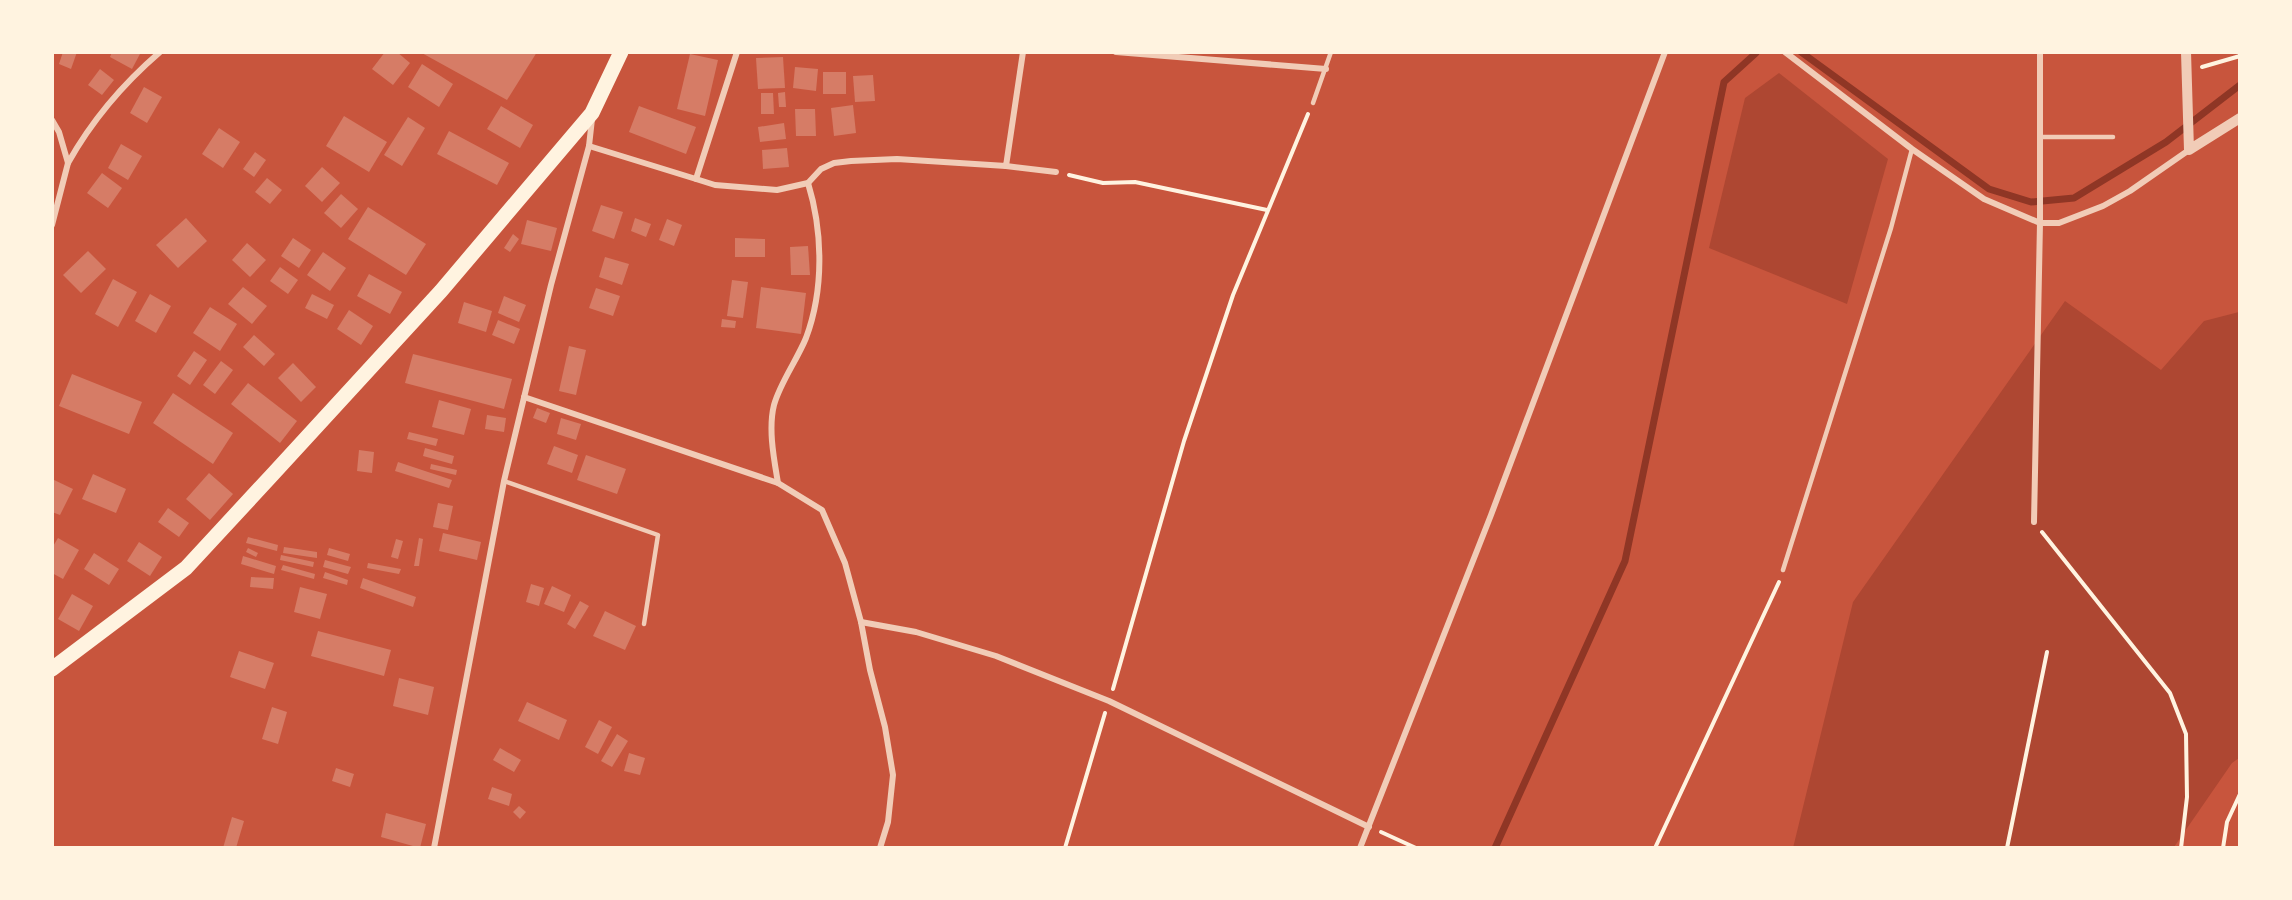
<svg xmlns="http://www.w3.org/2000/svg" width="2292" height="900" viewBox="0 0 2292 900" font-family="'DejaVu Sans',sans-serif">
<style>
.green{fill:#ae4732}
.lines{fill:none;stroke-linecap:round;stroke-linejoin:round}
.stream{stroke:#8f3625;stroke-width:7}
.building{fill:#d67c66}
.path{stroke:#fff3e0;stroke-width:4}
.service{stroke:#f1ccb7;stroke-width:4.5}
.minor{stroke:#f1ccb7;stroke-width:6}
.tertiary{stroke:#f1ccb7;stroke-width:10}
.primary{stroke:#fff3e0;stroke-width:15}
</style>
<rect width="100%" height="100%" fill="#c8553d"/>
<g class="green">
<polygon points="1779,73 1888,159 1847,304 1709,248 1745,98"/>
<polygon points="2065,301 2161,370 2204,321 2239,312 2239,758 2232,763 2174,847 1793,848 1853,602"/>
</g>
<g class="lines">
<g class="stream">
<polyline points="1801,52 1989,189 2031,202 2074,198 2166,142 2240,85"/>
<polyline points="1495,848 1625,561 1724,82 1756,53"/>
</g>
</g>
<g class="building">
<polygon points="63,52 77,52 71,69 59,64"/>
<polygon points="112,52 141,52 132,69 110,57"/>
<polygon points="385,52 397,52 410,63 393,85 372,69"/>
<polygon points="420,52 537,52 507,100"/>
<polygon points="690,54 718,60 705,116 677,109"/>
<polygon points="783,57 785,88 758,89 756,58"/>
<polygon points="422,64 453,84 439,107 408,87"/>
<polygon points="795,67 818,69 816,91 793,88"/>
<polygon points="100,69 114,80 102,95 88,85"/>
<rect x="823" y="72" width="23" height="22"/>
<polygon points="873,75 875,101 855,102 853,76"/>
<polygon points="144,87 162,97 147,123 130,113"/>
<polygon points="785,92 786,107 779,107 778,93"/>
<polygon points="761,93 773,93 774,114 761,114"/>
<polygon points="853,105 856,133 834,136 831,108"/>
<polygon points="501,106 533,125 520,148 487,129"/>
<polygon points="639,106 696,127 686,154 629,132"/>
<polygon points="795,109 815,109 816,136 796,136"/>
<polygon points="344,116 387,142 369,172 326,146"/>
<polygon points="408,117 425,128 402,166 384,155"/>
<polygon points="784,123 786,139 760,142 758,127"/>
<polygon points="219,128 240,142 223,168 202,154"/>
<polygon points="449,131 509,163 497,185 437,154"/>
<polygon points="121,144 142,156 128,180 108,168"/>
<polygon points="787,148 789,167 763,169 762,150"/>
<polygon points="255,152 266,160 254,177 243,169"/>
<polygon points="322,167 340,183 322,202 305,186"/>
<polygon points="102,173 122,188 108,208 87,193"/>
<polygon points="267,178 282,190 270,204 255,192"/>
<polygon points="341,194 358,209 341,228 324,213"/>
<polygon points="601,205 623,212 614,239 592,231"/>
<polygon points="368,207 426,244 406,275 348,239"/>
<polygon points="186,218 207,241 178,268 156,245"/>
<polygon points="635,218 651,224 646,237 631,231"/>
<polygon points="667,219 682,225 674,246 659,240"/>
<polygon points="527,220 557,228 551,251 521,244"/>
<polygon points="513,234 519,239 510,252 504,248"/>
<polygon points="293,238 311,250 299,268 281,256"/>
<polygon points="735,238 765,239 765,257 735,257"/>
<polygon points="247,243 266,260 250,277 232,260"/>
<polygon points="808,246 810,275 791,275 790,247"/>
<polygon points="88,251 106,269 81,293 63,275"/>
<polygon points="323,252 346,268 330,291 307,275"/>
<polygon points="605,257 629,264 622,285 599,277"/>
<polygon points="280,267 298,280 288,294 270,281"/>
<polygon points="369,274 402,292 390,314 357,296"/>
<polygon points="113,279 137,292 118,327 95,314"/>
<polygon points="732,280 748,282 743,318 727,316"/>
<polygon points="243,287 267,306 252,324 228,304"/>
<polygon points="761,287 806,293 801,334 756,328"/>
<polygon points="596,288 620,296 613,316 589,308"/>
<polygon points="150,294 171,306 156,333 135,321"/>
<polygon points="312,294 334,305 327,319 305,308"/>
<polygon points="504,296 526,305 519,322 498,313"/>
<polygon points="464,302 492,311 486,332 458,323"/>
<polygon points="210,307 237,324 220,351 193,333"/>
<polygon points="349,310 373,326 361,345 337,329"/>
<polygon points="722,319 736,321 735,328 721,327"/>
<polygon points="498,320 520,329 514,344 492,335"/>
<polygon points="254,335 275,354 264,366 243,347"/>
<polygon points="569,346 586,350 576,395 559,391"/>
<polygon points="194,351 207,360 190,385 177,376"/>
<polygon points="413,354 512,379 504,409 405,383"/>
<polygon points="221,361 233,370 215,394 203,385"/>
<polygon points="293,363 316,387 301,402 278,378"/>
<polygon points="72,374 142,402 129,434 59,406"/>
<polygon points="248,383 297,421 280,443 231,404"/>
<polygon points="173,393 233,433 213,464 153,423"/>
<polygon points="439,400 471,409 464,435 432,427"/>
<polygon points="537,408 550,413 546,423 533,418"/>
<polygon points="487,415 506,418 504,432 485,429"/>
<polygon points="561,418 581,424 576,440 557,434"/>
<polygon points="409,432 438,439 436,446 407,439"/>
<polygon points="554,446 578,455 572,473 547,464"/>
<polygon points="425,448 454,456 452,464 423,456"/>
<polygon points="359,450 374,452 372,473 357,471"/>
<polygon points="586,455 626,469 617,494 577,480"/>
<polygon points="398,462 452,480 449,488 395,471"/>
<polygon points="431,464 457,470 456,475 430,469"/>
<polygon points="209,473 233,494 210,520 186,499"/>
<polygon points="93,474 126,489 116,513 82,499"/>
<polygon points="52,479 73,489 60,515 52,512"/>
<polygon points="438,503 453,506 448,530 433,527"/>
<polygon points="168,508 189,523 179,537 158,522"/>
<polygon points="443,533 481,542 477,560 439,551"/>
<polygon points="248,537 278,545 277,551 246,543"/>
<polygon points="58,538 79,550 63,579 52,573 52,548"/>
<polygon points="419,538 423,539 419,566 414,566"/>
<polygon points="396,539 403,541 398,559 391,557"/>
<polygon points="139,542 162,557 150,576 127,561"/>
<polygon points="284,547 317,552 317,558 283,553"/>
<polygon points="248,548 258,553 256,557 246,552"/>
<polygon points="329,548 350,554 348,561 327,555"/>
<polygon points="94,553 119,569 109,585 84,569"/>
<polygon points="281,555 314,562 313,567 280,560"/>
<polygon points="243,556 276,566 274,574 241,564"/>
<polygon points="325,560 351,567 348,574 323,567"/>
<polygon points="368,563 401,569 399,574 367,568"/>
<polygon points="283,565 315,574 314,579 281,570"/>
<polygon points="325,572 348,580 347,585 323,578"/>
<polygon points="251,577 274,578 273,589 250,587"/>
<polygon points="363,578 416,597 413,607 360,588"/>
<polygon points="531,584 544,588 539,606 526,602"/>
<polygon points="552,586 571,595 564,612 544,604"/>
<polygon points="300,587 327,594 320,619 294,612"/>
<polygon points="72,594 93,606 79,631 58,619"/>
<polygon points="580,601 589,606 575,629 567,624"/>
<polygon points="605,611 636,626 625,650 593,636"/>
<polygon points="318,631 391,650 384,676 311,656"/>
<polygon points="239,651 274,663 265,689 230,677"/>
<polygon points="399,678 434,687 428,715 393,706"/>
<polygon points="527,702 567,720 559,740 518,721"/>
<polygon points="272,707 287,712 278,744 262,739"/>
<polygon points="599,720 612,727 598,754 585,747"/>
<polygon points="617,734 628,741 612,767 601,761"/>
<polygon points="500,748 521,760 514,772 493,760"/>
<polygon points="629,753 645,758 640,775 624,771"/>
<polygon points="336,768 354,774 350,787 332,781"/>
<polygon points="492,787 512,794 509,806 488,799"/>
<polygon points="519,806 526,812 520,819 513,812"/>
<polygon points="386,813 426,824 420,848 381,837"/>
<polygon points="232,817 244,821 236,848 223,848"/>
</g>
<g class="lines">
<g class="path">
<polyline points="2202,67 2240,56"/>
<polyline points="1069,175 1103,183 1135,182 1267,210"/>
<polyline points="2042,532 2170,693 2186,734 2187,797 2181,848"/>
<polyline points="1113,689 1184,441 1233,295 1308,114"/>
<polyline points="1381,832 1416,848"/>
<polyline points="1065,848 1105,713"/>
<polyline points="1655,848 1779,582"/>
<polyline points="2007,848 2047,652"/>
<polyline points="2223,848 2227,822 2240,794"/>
</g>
<g class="service">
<polyline points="1313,103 1331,52"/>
<polyline points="2040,137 2113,137"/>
<polyline points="504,481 658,535 644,624"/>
<polyline points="1783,570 1891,228 1912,149"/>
</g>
<g class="minor">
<polyline points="737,52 696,179 715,185 777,190 808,183 821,169 834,163 851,161 897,159 1006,166 1023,52"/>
<polyline points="1116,52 1326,69"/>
<polyline points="1785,52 1912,149 1984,199 2040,223 2059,223 2103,206 2130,191 2189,150"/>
<polyline points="52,120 59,132 68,163 52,225"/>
<polyline points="589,146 696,179"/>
<path d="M68 163C91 122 124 83 160 52"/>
<polyline points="1006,166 1056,172"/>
<path d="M808 183C823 232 824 290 806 338 797 360 780 383 774 405 768 429 774 459 778 483L822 510 845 563 861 622 870 670 885 727 893 775 888 822 880 848"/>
<polyline points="524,397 778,483"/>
<polyline points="2034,522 2040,223 2040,52"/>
<polyline points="861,622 916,632 996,656 1109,701 1369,827"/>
<polyline points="434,848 504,481 551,285 589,146 592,119"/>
<polyline points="1360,848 1491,515 1665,52"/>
</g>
<polyline class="tertiary" points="2186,52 2189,150 2240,118"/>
<polyline class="primary" points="52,669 186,568 273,474 441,291 592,113 621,52"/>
</g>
<rect width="2292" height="900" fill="none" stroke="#fff3e0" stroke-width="108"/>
</svg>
